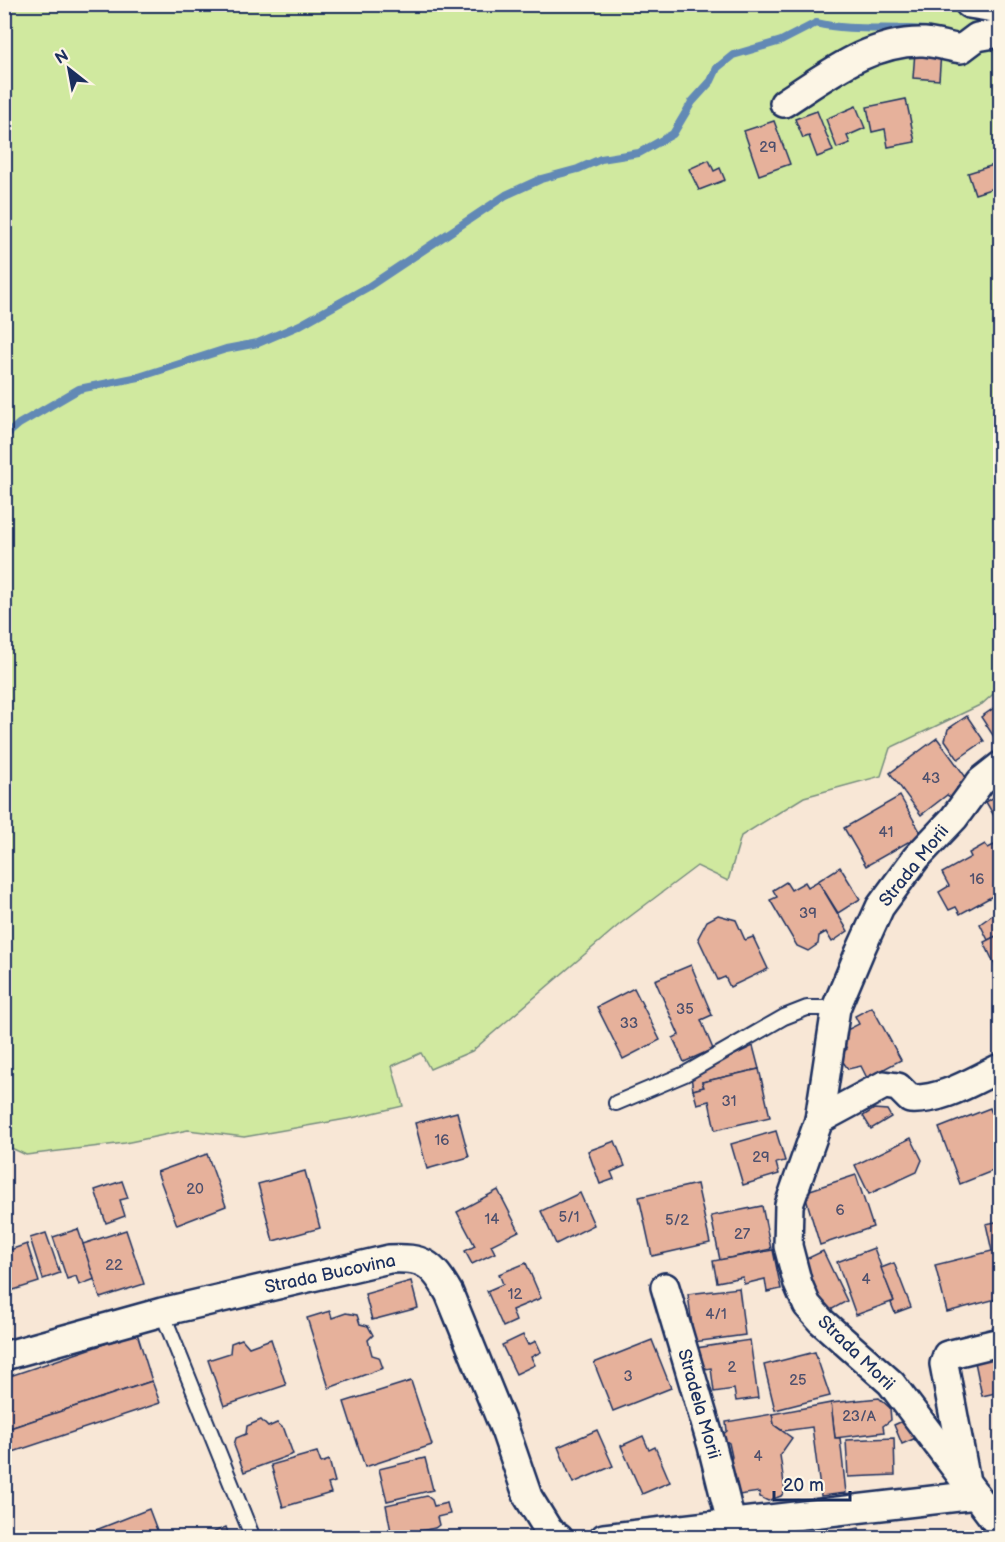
<svg xmlns="http://www.w3.org/2000/svg" width="1005" height="1542" viewBox="0 0 1005 1542" font-family="'Balsamiq Sans',sans-serif">
<style>
.green{fill:#d0e99f;stroke:#768c7e;stroke-width:1.5}
.lines{fill:none;stroke-linecap:round;stroke-linejoin:round}
.stream{stroke:#6289b5;stroke-width:8}
.building{fill:#e6b19b;stroke:#1b2f5e;stroke-width:1.5}
.service-casing{stroke:#1b2f5e;stroke-width:18}
.minor-casing{stroke:#1b2f5e;stroke-width:32}
.service{stroke:#fcf5e5;stroke-width:14}
.minor{stroke:#fcf5e5;stroke-width:27}
.labels{text-anchor:middle;dominant-baseline:central;stroke-width:4.5;stroke-linejoin:round;paint-order:stroke}
.number-label{font-size:15px;fill:#4e506d}
.street-label{font-size:18px;fill:#1b2f5e;stroke:#fcf5e5}
</style>
<rect width="100%" height="100%" fill="#f8e7d6"/>
<filter id="ink" filterUnits="userSpaceOnUse"><feTurbulence type="fractalNoise" baseFrequency=".0167" numOctaves="2"/><feDisplacementMap in="SourceGraphic" scale="12" xChannelSelector="R" yChannelSelector="G"/><feConvolveMatrix kernelMatrix="1 2 1 2 8 2 1 2 1" color-interpolation-filters="sRGB"/></filter>
<g filter="url(#ink)">
<polygon class="green" points="4,5 1000,5 1000,688 982,704 890,748 881,776 804,797 741,836 728,881 697,866 620,924 472,1051 430,1069 421,1053 392,1066 403,1106 352,1118 244,1137 188,1130 125,1143 26,1155 5,1145"/>
<g class="lines">
<path class="stream" d="M4 437 19 424 79 389 139 377 226 349 258 343 300 325 368 287 506 195 541 179 578 169 601 159 639 153 673 134 692 102 711 81 717 68 733 55 781 41 816 23C852 32 890 26 927 30"/>
</g>
<g class="building">
<polygon points="915,51 941,52 939,80 913,78"/>
<polygon points="906,99 915,142 888,147 885,129 872,132 867,107"/>
<polygon points="856,106 865,128 847,136 850,143 837,148 826,119"/>
<polygon points="817,111 833,151 817,157 809,136 803,138 795,119"/>
<polygon points="774,121 790,164 759,175 744,131"/>
<polygon points="709,160 714,171 720,168 725,180 699,190 689,169"/>
<polygon points="1000,163 1000,186 975,194 968,173"/>
<polygon points="1000,704 1000,746 981,717"/>
<polygon points="967,716 984,741 958,759 945,740 948,729"/>
<polygon points="937,738 968,780 957,788 959,791 955,800 947,795 921,815 890,773"/>
<polygon points="1000,783 1000,826 986,802 996,796 991,789"/>
<polygon points="900,796 926,842 912,849 908,842 866,866 844,828"/>
<polygon points="985,844 988,848 994,845 1000,856 1000,892 960,914 956,907 949,910 939,892 949,886 942,873 971,857 969,853"/>
<polygon points="840,867 860,899 838,913 818,881"/>
<polygon points="818,881 848,931 832,942 826,932 819,936 818,944 808,951 797,946 770,900 777,897 773,890 786,882 791,890 805,882 808,887"/>
<polygon points="998,911 1000,915 1000,934 988,940 980,924"/>
<polygon points="718,915 736,920 745,940 753,937 768,969 730,987 725,977 718,980 698,938 707,921"/>
<polygon points="1000,934 1000,976 984,942"/>
<polygon points="691,965 712,1015 701,1020 713,1049 684,1062 673,1038 679,1035 655,980"/>
<polygon points="634,988 660,1040 623,1059 597,1007"/>
<polygon points="872,1007 901,1060 867,1078 861,1066 848,1069 841,1059 842,1053 847,1049 839,1034 859,1024 855,1016"/>
<polygon points="753,1046 759,1069 702,1082 704,1087 693,1090 691,1076"/>
<polygon points="759,1069 770,1117 715,1130 709,1101 697,1104 693,1090 704,1087 702,1082"/>
<polygon points="990,1108 1000,1135 1000,1168 960,1184 939,1128"/>
<polygon points="874,1109 887,1110 891,1117 871,1129 863,1116"/>
<polygon points="457,1112 469,1157 427,1169 415,1123"/>
<polygon points="776,1131 785,1161 776,1163 779,1174 743,1185 731,1144"/>
<polygon points="911,1138 922,1160 917,1172 869,1194 855,1165"/>
<polygon points="615,1141 625,1166 611,1172 614,1179 600,1184 588,1151"/>
<polygon points="207,1154 226,1206 177,1225 157,1172"/>
<polygon points="305,1171 320,1228 273,1241 258,1184"/>
<polygon points="856,1175 873,1227 820,1245 804,1192"/>
<polygon points="122,1181 128,1198 120,1200 125,1216 106,1223 95,1190"/>
<polygon points="697,1184 710,1243 652,1256 639,1197"/>
<polygon points="498,1190 519,1231 491,1245 495,1253 472,1264 465,1251 475,1246 457,1212"/>
<polygon points="580,1193 594,1225 556,1244 541,1211"/>
<polygon points="762,1206 771,1249 720,1260 711,1216"/>
<polygon points="1000,1221 1000,1298 947,1312 935,1265 992,1251 986,1224"/>
<polygon points="78,1229 95,1279 79,1285 76,1276 67,1279 53,1237"/>
<polygon points="126,1230 144,1284 100,1298 83,1244"/>
<polygon points="46,1233 60,1273 43,1279 30,1238"/>
<polygon points="27,1244 39,1282 4,1293 4,1252"/>
<polygon points="874,1248 894,1301 856,1315 837,1262"/>
<polygon points="773,1250 781,1289 767,1292 765,1279 744,1284 743,1277 717,1282 713,1261"/>
<polygon points="823,1251 847,1301 827,1312 802,1261"/>
<polygon points="526,1263 541,1298 512,1310 516,1321 503,1327 487,1291 503,1284 499,1274"/>
<polygon points="894,1263 911,1307 895,1313 891,1303 894,1301 881,1268"/>
<polygon points="411,1281 418,1308 372,1320 365,1294"/>
<polygon points="739,1288 745,1335 694,1342 688,1294"/>
<polygon points="330,1311 332,1318 346,1313 357,1315 360,1324 368,1326 373,1335 368,1340 372,1355 379,1357 383,1368 329,1388 307,1318"/>
<polygon points="137,1333 152,1381 4,1430 4,1378"/>
<polygon points="523,1335 528,1345 536,1341 541,1352 531,1357 535,1365 516,1374 502,1345"/>
<polygon points="242,1339 249,1347 271,1339 286,1385 224,1406 208,1360 230,1353 231,1343"/>
<polygon points="652,1340 671,1388 613,1411 594,1363"/>
<polygon points="750,1340 758,1398 736,1401 734,1389 714,1392 711,1368 699,1370 696,1348"/>
<polygon points="1000,1347 1000,1392 982,1396 974,1357"/>
<polygon points="815,1352 830,1396 775,1410 764,1365"/>
<polygon points="152,1381 160,1403 4,1455 4,1430"/>
<polygon points="411,1381 432,1445 365,1467 344,1402"/>
<polygon points="879,1398 890,1408 891,1420 883,1426 884,1432 835,1438 831,1403"/>
<polygon points="831,1403 835,1438 840,1438 846,1493 821,1496 812,1427 783,1431 774,1425 772,1414"/>
<polygon points="772,1414 774,1425 792,1438 780,1455 785,1491 781,1496 768,1501 760,1497 759,1492 739,1495 737,1485 727,1470 732,1457 729,1443 720,1437 727,1431 726,1422"/>
<polygon points="907,1419 916,1438 902,1444 894,1425"/>
<polygon points="261,1420 268,1427 277,1423 284,1429 293,1454 244,1472 234,1445 236,1438 246,1434 247,1426"/>
<polygon points="597,1430 613,1466 573,1483 558,1447"/>
<polygon points="643,1436 649,1450 655,1447 670,1482 642,1494 621,1446"/>
<polygon points="894,1438 895,1475 848,1477 846,1440"/>
<polygon points="317,1452 321,1463 329,1460 335,1482 328,1484 331,1493 283,1507 271,1465"/>
<polygon points="425,1458 433,1490 387,1501 379,1469"/>
<polygon points="427,1496 432,1500 434,1506 447,1503 450,1514 437,1517 439,1525 435,1528 392,1537 386,1505"/>
<polygon points="149,1509 160,1538 99,1538 96,1530"/>
<polygon points="226,1527 230,1538 200,1538"/>
<polygon points="859,1528 861,1538 837,1538 836,1532"/>
</g>
<g class="lines">
<g class="service-casing">
<g id="service">
<polyline points="616,1103 685,1074 784,1017 807,1008 836,1008"/>
<polyline points="162,1312 253,1538"/>
</g>
</g>
<g class="minor-casing">
<g id="minor">
<polyline points="969,4 1000,9"/>
<path d="M784 103C826 76 871 40 924 42 936 43 949 47 961 49L977 37 1000 33"/>
<polyline points="1000,766 981,781 954,818 916,858 880,907 860,951 836,1008 819,1120 789,1205 788,1246 798,1284 807,1305 821,1321 891,1383 1000,1527"/>
<path d="M819 1120 884 1085 898 1087 910 1099C942 1101 972 1081 1000 1068"/>
<polyline points="665,1287 712,1446 731,1522"/>
<path d="M4 1356 162 1312 389 1259C423 1257 432 1263 449 1293L506 1433 528 1497 549 1531 559 1538"/>
<polyline points="965,1476 944,1364 947,1355 1000,1342"/>
<polyline points="604,1538 976,1495"/>
</g>
</g>
<use href="#service" class="service"/>
<use href="#minor" class="minor"/>
</g>
</g>
<g class="labels">
<g class="number-label">
<text x="768" y="147">29</text>
<text x="931" y="778">43</text>
<text x="886" y="832">41</text>
<text x="977" y="879">16</text>
<text x="808" y="913">39</text>
<text x="685" y="1009">35</text>
<text x="629" y="1023">33</text>
<text x="729" y="1101">31</text>
<text x="442" y="1140">16</text>
<text x="761" y="1157">29</text>
<text x="195" y="1189">20</text>
<text x="840" y="1210">6</text>
<text x="569" y="1217">5/1</text>
<text x="492" y="1219">14</text>
<text x="677" y="1220">5/2</text>
<text x="742" y="1234">27</text>
<text x="114" y="1265">22</text>
<text x="866" y="1279">4</text>
<text x="515" y="1294">12</text>
<text x="716" y="1314">4/1</text>
<text x="732" y="1367">2</text>
<text x="628" y="1376">3</text>
<text x="798" y="1380">25</text>
<text x="859" y="1416">23/A</text>
<text x="758" y="1456">4</text>
</g>
<g class="street-label">
<text transform="translate(914 866) rotate(-51)">Strada Morii</text>
<text transform="translate(330 1274) rotate(-12)">Strada Bucovina</text>
<text transform="translate(856 1353) rotate(44)">Strada Morii</text>
<text transform="translate(699 1404) rotate(74)">Stradela Morii</text>
</g>
</g>
<rect width="1005" height="1542" fill="none" stroke="#fcf5e5" stroke-width="24"/>
<rect x="12" y="12" width="981" height="1518" fill="none" stroke="#1b2f5e" stroke-width="2" filter="url(#ink)"/>
<g transform="translate(69 69) rotate(329)" stroke="#fcf5e5" stroke-width="4.5" paint-order="stroke">
<path d="M0-4.5L10 22L0 15L-10 22Z" fill="#1b2f5e"/>
<text y="-9" font-size="16" font-weight="bold" text-anchor="middle" fill="#1b2f5e">N</text>
</g>
<path d="M774 1491v9h76v-9" fill="none" stroke="#1b2f5e" stroke-width="3"/>
<text x="783" y="1491" font-size="18" fill="#1b2f5e" stroke="#fcf5e5" stroke-width="4.5" paint-order="stroke">20 m</text>
</svg>
